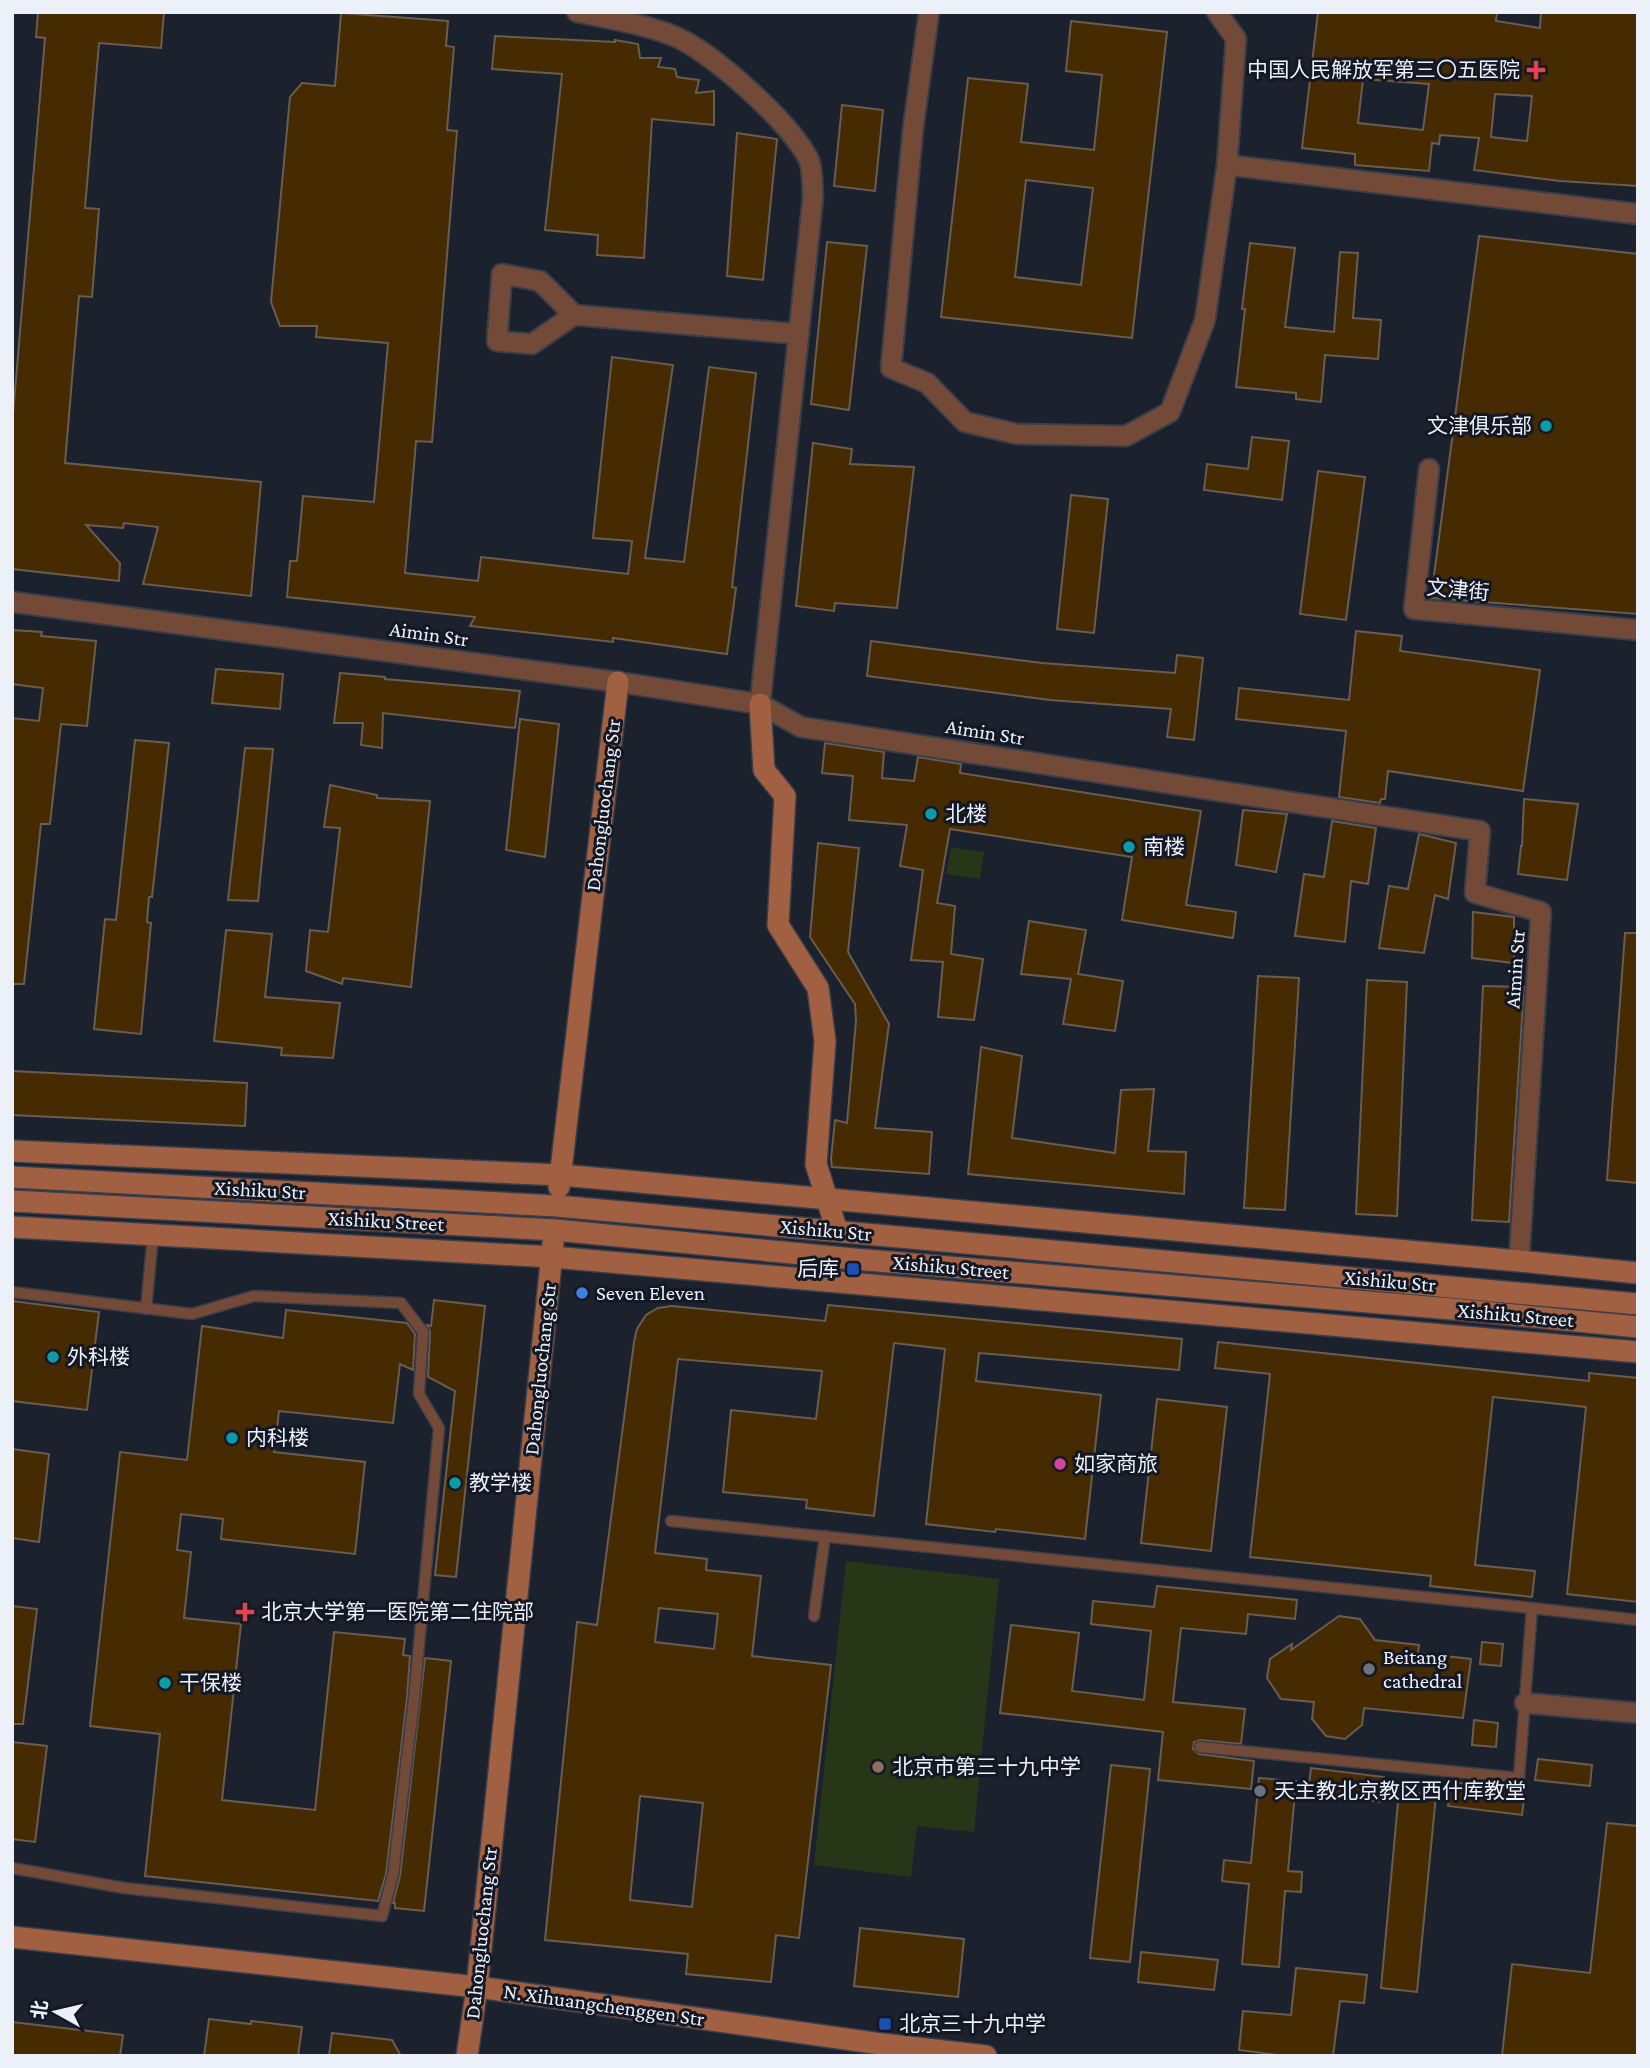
<svg xmlns="http://www.w3.org/2000/svg" width="1650" height="2068" viewBox="0 0 1650 2068" font-family="'Crimson Pro','Noto Sans SC',serif">
<style>
.green{fill:#283618}
.building{fill:#452a02;stroke:#695d4f;stroke-width:2;fill-rule:evenodd}
.lines{fill:none;stroke-linecap:round;stroke-linejoin:round}
.lane-casing{stroke:#393e4a;stroke-width:13}
.street-casing{stroke:#393e4a;stroke-width:23}
.secondary-casing{stroke:#393e4a;stroke-width:24}
.lane{stroke:#734a37;stroke-width:10}
.street{stroke:#734a37;stroke-width:19}
.secondary{stroke:#a16041;stroke-width:21}
.health-dot{fill:#e0444e;stroke:#131824;stroke-width:2.5}
.culture-dot{fill:#0f9aa8;stroke:#131824;stroke-width:2.5}
.transit-dot{fill:#1a4fb4;stroke:#131824;stroke-width:2.5}
.shop-dot{fill:#3f7fe0;stroke:#131824;stroke-width:2.5}
.hotel-dot{fill:#d1479c;stroke:#131824;stroke-width:2.5}
.worship-dot{fill:#6b7280;stroke:#131824;stroke-width:2.5}
.education-dot{fill:#8d6e63;stroke:#131824;stroke-width:2.5}
.labels{text-anchor:middle;dominant-baseline:central;stroke-width:6;stroke-linejoin:round;paint-order:stroke}
.poi-label{font-size:21px;fill:#ecf0f9;stroke:#131824;text-anchor:start}
.street-label{font-size:21px;fill:#ecf0f9;stroke:#131824}
</style>
<rect width="100%" height="100%" fill="#1c212e"/>
<g class="green">
<polygon points="951,847 984,852 980,879 946,874"/>
<polygon points="846,1561 999,1579 974,1832 917,1826 911,1877 814,1865"/>
</g>
<g class="building">
<polygon points="38,12 164,12 161,48 99,43 85,208 99,209 92,297 79,296 65,463 261,482 251,596 143,584 158,527 124,523 123,528 86,525 120,563 119,581 12,569 12,426 45,38 36,37"/>
<path d="M1318 12H1497L1496 21 1540 28 1541 12H1638V186L1560 181 1474 170 1479 138 1440 135 1439 144 1432 143 1429 171 1355 165V154L1302 148ZM1363 79 1429 84 1423 130 1358 123ZM1495 94 1532 96 1527 141 1491 137Z"/>
<polygon points="341,13 448,21 446,46 454,47 447,130 457,131 432,442 416,441 405,573 478,581 481,557 628,574 632,541 593,538 612,357 673,365 645,558 684,562 709,367 756,373 732,587 736,588 727,654 613,638 613,642 470,626 475,617 287,597 290,561 297,561 303,496 374,502 388,343 316,337 317,326 280,326 271,302 290,97 302,83 335,86"/>
<path d="M1071 21 1167 32 1132 338 941 317 968 78 1028 84 1021 142 1094 150 1102 75 1066 71ZM1026 180 1093 188 1081 285 1015 277Z"/>
<polygon points="495,36 615,42 615,40 638,44 640,58 661,58 658,67 675,69 677,77 699,80 696,93 714,91 714,125 652,119 644,258 597,255 598,235 545,230 562,74 492,69"/>
<polygon points="842,105 883,110 875,191 834,186"/>
<polygon points="737,133 777,139 763,280 727,276"/>
<polygon points="1479,236 1638,254 1638,614 1431,598"/>
<polygon points="827,242 867,246 849,410 811,404"/>
<polygon points="1250,243 1295,248 1285,327 1334,332 1340,252 1358,253 1353,318 1381,320 1378,359 1325,355 1321,402 1296,399 1296,393 1236,387 1245,309 1242,309"/>
<polygon points="1252,437 1289,441 1282,500 1204,490 1207,464 1248,469"/>
<polygon points="813,443 852,449 850,464 914,467 897,608 835,603 834,611 796,606"/>
<polygon points="1318,471 1365,477 1346,620 1300,614"/>
<polygon points="1071,495 1108,499 1094,633 1057,629"/>
<polygon points="12,630 42,632 41,636 96,641 87,726 61,724 50,824 41,824 24,984 12,984 12,718 39,721 43,688 12,684"/>
<polygon points="1356,631 1402,636 1400,651 1540,670 1523,791 1388,771 1385,799 1381,799 1380,803 1339,797 1346,731 1236,719 1239,688 1349,700"/>
<polygon points="871,641 1042,663 1175,673 1177,655 1203,658 1194,740 1167,737 1171,709 1050,700 867,676"/>
<polygon points="216,669 283,674 280,709 212,703"/>
<polygon points="340,673 385,677 385,679 520,691 515,728 383,713 382,748 361,745 363,723 334,723"/>
<polygon points="520,719 559,724 545,857 506,850"/>
<polygon points="135,740 169,743 152,897 149,897 147,922 151,923 141,1034 94,1029 105,919 116,920"/>
<polygon points="825,743 884,752 882,778 914,781 918,757 961,764 960,773 1201,811 1186,905 1236,912 1233,938 1122,920 1132,857 950,829 937,903 955,906 951,954 983,959 974,1020 938,1017 943,962 911,960 923,870 900,866 907,825 849,820 853,776 822,773"/>
<polygon points="245,748 273,749 258,901 228,900"/>
<polygon points="330,785 377,795 377,798 430,801 411,987 343,978 342,984 306,971 310,930 328,932 340,828 324,827"/>
<polygon points="1524,799 1578,804 1567,880 1518,874 1521,846 1522,846"/>
<polygon points="1243,810 1287,814 1276,872 1236,865"/>
<polygon points="1332,821 1376,828 1368,884 1351,881 1345,942 1295,936 1304,874 1324,877"/>
<polygon points="1419,834 1456,843 1448,899 1435,895 1424,953 1379,948 1389,886 1408,889"/>
<polygon points="818,843 859,848 848,952 889,1024 875,1128 932,1132 929,1174 832,1167 831,1159 835,1120 847,1123 856,1021 855,1004 810,937"/>
<polygon points="1473,912 1514,917 1514,963 1472,958"/>
<polygon points="1029,921 1086,930 1078,974 1123,981 1115,1031 1063,1024 1071,979 1021,974"/>
<polygon points="226,930 272,934 265,997 340,1003 333,1058 281,1055 282,1048 214,1041"/>
<polygon points="1625,933 1638,933 1638,1183 1607,1180"/>
<polygon points="1258,976 1299,978 1285,1210 1244,1208"/>
<polygon points="1367,980 1407,982 1397,1216 1356,1214"/>
<polygon points="1483,986 1524,987 1509,1222 1472,1220"/>
<polygon points="981,1047 1022,1056 1012,1138 1115,1153 1121,1090 1154,1089 1148,1151 1186,1152 1184,1194 968,1174"/>
<polygon points="12,1071 247,1083 245,1126 12,1115"/>
<polygon points="434,1300 485,1306 456,1577 435,1575 455,1391 428,1377 430,1332 427,1325 431,1326"/>
<polygon points="12,1301 99,1312 87,1410 12,1401"/>
<path d="M828 1305 1182 1339 1179 1370 979 1353 976 1381 1101 1395 1085 1539 996 1529 995 1532 926 1524 945 1349 894 1343 874 1516 806 1508 807 1500 723 1492 731 1410 816 1419 822 1371 678 1359 655 1553 707 1559 706 1570 761 1576 752 1656 831 1665 799 1938 776 1935 771 1982 686 1974 688 1954 545 1940 577 1622 597 1625 634 1342 637 1329 646 1315 658 1308 672 1306 825 1321ZM659 1608 718 1614 714 1649 655 1642ZM640 1796 703 1803 692 1907 630 1900Z"/>
<polygon points="286,1310 407,1323 415,1334 413,1370 400,1364 393,1423 279,1411 274,1452 365,1462 355,1554 221,1539 223,1519 181,1514 177,1550 191,1552 184,1618 241,1624 222,1800 315,1810 334,1632 405,1639 403,1655 410,1656 407,1698 386,1874 378,1901 145,1876 160,1734 90,1726 120,1452 187,1460 202,1326 283,1338"/>
<polygon points="1218,1342 1589,1381 1589,1373 1638,1378 1638,1602 1567,1594 1586,1407 1493,1397 1475,1565 1535,1571 1532,1597 1430,1586 1431,1576 1250,1557 1270,1374 1215,1368"/>
<polygon points="1157,1399 1227,1407 1211,1551 1141,1543"/>
<polygon points="12,1449 49,1454 39,1542 12,1538"/>
<polygon points="1157,1586 1297,1600 1295,1619 1248,1614 1246,1634 1181,1628 1173,1702 1245,1709 1241,1744 1200,1740 1194,1742 1193,1749 1199,1754 1254,1761 1251,1789 1158,1780 1163,1732 1000,1713 1011,1625 1079,1633 1072,1691 1144,1700 1151,1631 1091,1624 1093,1601 1154,1607"/>
<polygon points="12,1606 37,1609 23,1724 12,1724"/>
<polygon points="1339,1616 1360,1619 1375,1640 1419,1645 1418,1653 1471,1659 1463,1718 1364,1708 1362,1725 1345,1739 1326,1736 1312,1719 1314,1702 1281,1699 1267,1678 1270,1659 1292,1644 1291,1650"/>
<polygon points="1482,1642 1503,1644 1501,1666 1480,1664"/>
<polygon points="425,1658 451,1661 424,1911 395,1908 395,1903 393,1903 400,1876"/>
<polygon points="1474,1720 1498,1723 1496,1747 1472,1745"/>
<polygon points="12,1742 47,1746 35,1842 12,1839"/>
<polygon points="1538,1759 1592,1765 1590,1786 1535,1780"/>
<polygon points="1111,1765 1150,1769 1130,1962 1090,1958"/>
<polygon points="1311,1768 1384,1777 1381,1802 1308,1793"/>
<polygon points="1259,1778 1296,1781 1288,1871 1302,1872 1301,1892 1285,1891 1279,1967 1242,1964 1249,1884 1222,1881 1224,1860 1251,1863"/>
<polygon points="1451,1782 1525,1791 1522,1815 1448,1806"/>
<polygon points="1399,1791 1436,1795 1417,1992 1381,1988"/>
<polygon points="1607,1823 1638,1826 1638,2056 1502,2056 1512,1964 1590,1973"/>
<polygon points="860,1928 964,1939 958,1997 854,1986"/>
<polygon points="1141,1952 1218,1960 1214,1990 1138,1982"/>
<polygon points="1296,1968 1367,1975 1364,2003 1340,2001 1333,2056 1285,2056 1239,2050 1243,2011 1291,2015"/>
<polygon points="209,2019 251,2024 251,2021 302,2027 298,2056 204,2056"/>
<polygon points="12,2022 123,2035 120,2056 12,2056"/>
<polygon points="332,2033 392,2040 401,2056 329,2056"/>
</g>
<g class="lines">
<g class="lane-casing">
<g id="lane">
<polyline points="12,1292 192,1314 254,1296 401,1303 423,1332 419,1394 439,1428 414,1699 393,1875 382,1916 124,1888 12,1868"/>
<polyline points="146,1309 153,1235"/>
<polyline points="671,1521 1532,1608 1638,1620"/>
<polyline points="814,1616 825,1536"/>
<polyline points="1200,1747 1519,1778 1532,1608"/>
</g>
</g>
<g class="street-casing">
<g id="street">
<path d="M577 12C610 19 645 24 676 37 713 53 791 123 809 160 813 170 812 185 813 197L760 704"/>
<polyline points="929,12 913,129 891,368 927,383 965,422 1017,434 1126,436 1170,412 1205,320 1227,165"/>
<polyline points="1217,12 1236,39 1227,165 1638,214"/>
<polyline points="574,315 532,344 497,341 502,274 540,281 574,315 799,334"/>
<polyline points="1429,469 1414,609 1638,630"/>
<polyline points="12,602 618,682 760,704 801,727 1480,831 1475,893 1541,912 1519,1261"/>
<polyline points="1525,1703 1638,1713"/>
</g>
</g>
<g class="secondary-casing">
<g id="secondary">
<polyline points="760,704 764,770 785,796 778,925 818,988 825,1041 816,1164 837,1231"/>
<polyline points="12,1151 561,1175 1519,1261 1638,1273"/>
<polyline points="12,1177 557,1206 1638,1304"/>
<polyline points="559,1187 618,682"/>
<polyline points="12,1201 555,1230 854,1259 1452,1309 1638,1327"/>
<polyline points="12,1227 552,1257 1638,1352"/>
<polyline points="12,1937 477,1987 874,2043 986,2056"/>
<polyline points="467,2056 477,1987 553,1243"/>
</g>
</g>
<use href="#lane" class="lane"/>
<use href="#street" class="street"/>
<use href="#secondary" class="secondary"/>
</g>
<g class="health-dot">
<path d="M1532.5 59.5h7v7h7v7h-7v7h-7v-7h-7v-7h7z"/>
<path d="M241.5 1601.5h7v7h7v7h-7v7h-7v-7h-7v-7h7z"/>
</g>
<g class="culture-dot">
<circle cx="1546" cy="426" r="7"/>
<circle cx="931" cy="814" r="7"/>
<circle cx="1129" cy="847" r="7"/>
<circle cx="53" cy="1357" r="7"/>
<circle cx="232" cy="1438" r="7"/>
<circle cx="455" cy="1483" r="7"/>
<circle cx="165" cy="1683" r="7"/>
</g>
<g class="transit-dot">
<rect x="846" y="1262" width="14" height="14" rx="3.5"/>
<rect x="878" y="2017" width="14" height="14" rx="3.5"/>
</g>
<circle class="shop-dot" cx="582" cy="1293" r="7"/>
<circle class="hotel-dot" cx="1060" cy="1464" r="7"/>
<g class="worship-dot">
<circle cx="1369" cy="1669" r="7"/>
<circle cx="1260" cy="1791" r="7"/>
</g>
<circle class="education-dot" cx="878" cy="1767" r="7"/>
<g class="labels">
<g class="poi-label">
<text x="1520" y="70" text-anchor="end">中国人民解放军第三〇五医院</text>
<text x="1532" y="426" text-anchor="end">文津俱乐部</text>
<text x="945" y="814">北楼</text>
<text x="1143" y="847">南楼</text>
<text x="839" y="1269" text-anchor="end">后库</text>
<text x="596" y="1293">Seven Eleven</text>
<text x="67" y="1357">外科楼</text>
<text x="246" y="1438">内科楼</text>
<text x="1074" y="1464">如家商旅</text>
<text x="469" y="1483">教学楼</text>
<text x="261" y="1612">北京大学第一医院第二住院部</text>
<text x="1383" y="1657">Beitang<tspan x="1383" dy="24">cathedral</tspan></text>
<text x="179" y="1683">干保楼</text>
<text x="892" y="1767">北京市第三十九中学</text>
<text x="1274" y="1791">天主教北京教区西什库教堂</text>
<text x="899" y="2024">北京三十九中学</text>
</g>
<g class="street-label">
<text transform="translate(1458 590) rotate(5)">文津街</text>
<text transform="translate(429 634) rotate(8)">Aimin Str</text>
<text transform="translate(985 732) rotate(9)">Aimin Str</text>
<text transform="translate(603 805) rotate(-83)">Dahongluochang Str</text>
<text transform="translate(1515 969) rotate(-86)">Aimin Str</text>
<text transform="translate(260 1190) rotate(3)">Xishiku Str</text>
<text transform="translate(386 1221) rotate(3)">Xishiku Street</text>
<text transform="translate(826 1230) rotate(5)">Xishiku Str</text>
<text transform="translate(951 1267) rotate(5)">Xishiku Street</text>
<text transform="translate(1390 1281) rotate(5)">Xishiku Str</text>
<text transform="translate(1516 1315) rotate(5)">Xishiku Street</text>
<text transform="translate(540 1369) rotate(-84)">Dahongluochang Str</text>
<text transform="translate(481 1933) rotate(-84)">Dahongluochang Str</text>
<text transform="translate(604 2005) rotate(8)">N. Xihuangchenggen Str</text>
</g>
</g>
<rect width="1650" height="2068" fill="none" stroke="#ecf0f9" stroke-width="28"/>
<g transform="translate(56 2012) rotate(278)" stroke="#131824" stroke-width="5" paint-order="stroke">
<path d="M0-5L12 26L0 18L-12 26Z" fill="#ecf0f9"/>
<text y="-10" font-size="19" font-weight="bold" text-anchor="middle" fill="#ecf0f9">北</text>
</g>
</svg>
